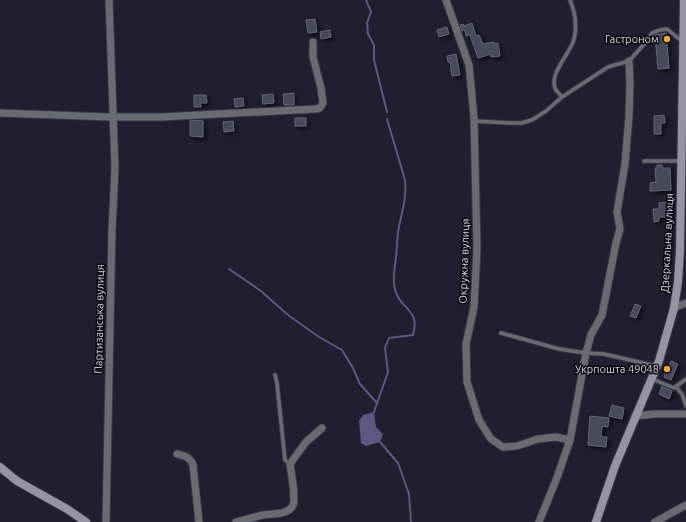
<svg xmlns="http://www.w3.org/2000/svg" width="686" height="522" viewBox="0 0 686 522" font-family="Ubuntu,sans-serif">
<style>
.water{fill:#5c587f}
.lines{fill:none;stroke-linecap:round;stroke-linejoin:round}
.stream{stroke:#5c587f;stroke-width:2}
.building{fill:#49485b;stroke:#656378;filter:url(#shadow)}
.lane-casing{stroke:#393848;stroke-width:5.5}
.street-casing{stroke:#393848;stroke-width:9}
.secondary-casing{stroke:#393848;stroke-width:10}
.lane{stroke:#6a6a73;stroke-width:3.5}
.street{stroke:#6a6a73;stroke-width:7}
.secondary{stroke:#9594a3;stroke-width:8}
.poi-dot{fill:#e9ab38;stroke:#0a0911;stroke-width:1.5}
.labels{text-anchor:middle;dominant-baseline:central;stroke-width:3;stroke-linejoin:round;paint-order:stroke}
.poi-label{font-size:11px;fill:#d6d6e1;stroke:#0a0911;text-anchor:end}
.street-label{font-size:11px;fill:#d6d6e1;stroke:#0a0911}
</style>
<defs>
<filter id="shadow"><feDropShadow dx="2.5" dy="2.5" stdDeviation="2" flood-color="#0009"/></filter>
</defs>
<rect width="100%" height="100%" fill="#201e2f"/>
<polygon class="water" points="374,412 376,427 383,434 380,442 366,446 361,443 359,421 363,415"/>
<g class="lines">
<g class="stream">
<polyline points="366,0 371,12 367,23 368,34 374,45 374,60 387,112"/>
<polyline points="229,269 261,291 288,315 319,337 342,350 353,368 360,384 376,402"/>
<path d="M374 412 388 372 385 348 389 338 413 335C421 306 397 311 394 284 393 275 395 266 396 257 397 248 397 240 398 232 401 215 407 198 405 180L387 119"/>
<polyline points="380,442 398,463 409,494 411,522"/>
</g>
</g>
<g class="building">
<polygon points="315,19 317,32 308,33 306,20"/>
<polygon points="472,23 476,36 479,35 483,44 494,42 495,44 498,43 500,56 491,57 491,54 478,58 470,35 466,36 465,30 462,31 460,25 463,24 464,26"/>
<polygon points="447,27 449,34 439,37 437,30"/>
<polygon points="330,30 331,37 321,39 320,32"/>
<polygon points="666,33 669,68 658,69 655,35"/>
<polygon points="456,54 460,75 452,76 450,62 448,62 447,56"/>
<polygon points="294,93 294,105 284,105 283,94"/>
<polygon points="273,94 274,103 263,104 262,95"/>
<polygon points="194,95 206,95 207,103 200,103 201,107 194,107"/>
<polygon points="243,98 244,106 235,107 234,99"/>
<polygon points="664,115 665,123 661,123 661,134 654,134 654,116"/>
<rect x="295" y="118" width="11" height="8"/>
<polygon points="190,120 203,121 203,137 190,136"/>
<polygon points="233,121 234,131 224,132 223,122"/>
<polygon points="657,165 662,165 662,168 670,168 671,190 650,191 650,183 656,182 655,168 657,168"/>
<polygon points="670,202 670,217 659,217 659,221 654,222 653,209 659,209 659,203"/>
<polygon points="635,304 641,306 636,318 630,316"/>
<polygon points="671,361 678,364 671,380 664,377"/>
<polygon points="662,386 672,391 669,399 659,394"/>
<polygon points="612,405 624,408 622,419 609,416"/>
<polygon points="590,416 609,418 608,427 602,426 601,437 607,437 606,447 588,445"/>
</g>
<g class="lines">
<g class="lane-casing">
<g id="lane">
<path d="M562 97C560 95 558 92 556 90 547 75 571 53 574 39 577 27 575 12 570 0"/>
<polyline points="474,121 511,123 521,123 532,120 546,111 562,97 608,67 629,61 647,41 652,33 660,30 667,29 683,42"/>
<polyline points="644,161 681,161"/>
<polyline points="501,333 559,349 586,353 604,354 656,366"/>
<polyline points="275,375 277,383 285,460 290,464"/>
<polyline points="652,379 674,388 686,379"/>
<polyline points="676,387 682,394 686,406"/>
</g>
</g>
<g class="street-casing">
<g id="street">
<polyline points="446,0 469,65 474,118 477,249 474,307 466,344 467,382 479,420 491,439 503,447 517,446 538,439 556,437 570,440"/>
<polyline points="0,113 110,117 161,117 315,109 320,108 323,103 321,88 313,57 313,42"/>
<polyline points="674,308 686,303"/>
<polyline points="635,416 654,414 686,414"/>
<path d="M177 454C185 456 190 457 193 465L199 522"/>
<polyline points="106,522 112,230 115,168 109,0"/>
<path d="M236 522C244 520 251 518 259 516 269 513 285 516 292 507 297 501 291 473 290 464L306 442 322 428"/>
<polyline points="539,522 558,475 570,440 586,353 591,335 602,315 616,243 620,229 617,212 625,164 629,116 630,83 629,61"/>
<polyline points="655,522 686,505"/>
</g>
</g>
<g class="secondary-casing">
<g id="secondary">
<polyline points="0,467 17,481 67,509 86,522"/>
<polyline points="596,522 615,466 659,361 674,308 678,282 680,250 684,0"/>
</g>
</g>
<use href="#lane" class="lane"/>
<use href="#street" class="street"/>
<use href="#secondary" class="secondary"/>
</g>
<g class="poi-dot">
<circle cx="667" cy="39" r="4"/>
<circle cx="667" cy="369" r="4"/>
</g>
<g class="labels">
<g class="poi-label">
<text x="659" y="39">Гастроном</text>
<text x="659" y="369">Укрпошта 49048</text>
</g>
<g class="street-label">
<text transform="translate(667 243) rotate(-87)">Дзеркальна вулиця</text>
<text transform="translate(464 261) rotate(-88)">Окружна вулиця</text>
<text transform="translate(99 319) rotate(-89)">Партизанська вулиця</text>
</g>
</g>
</svg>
